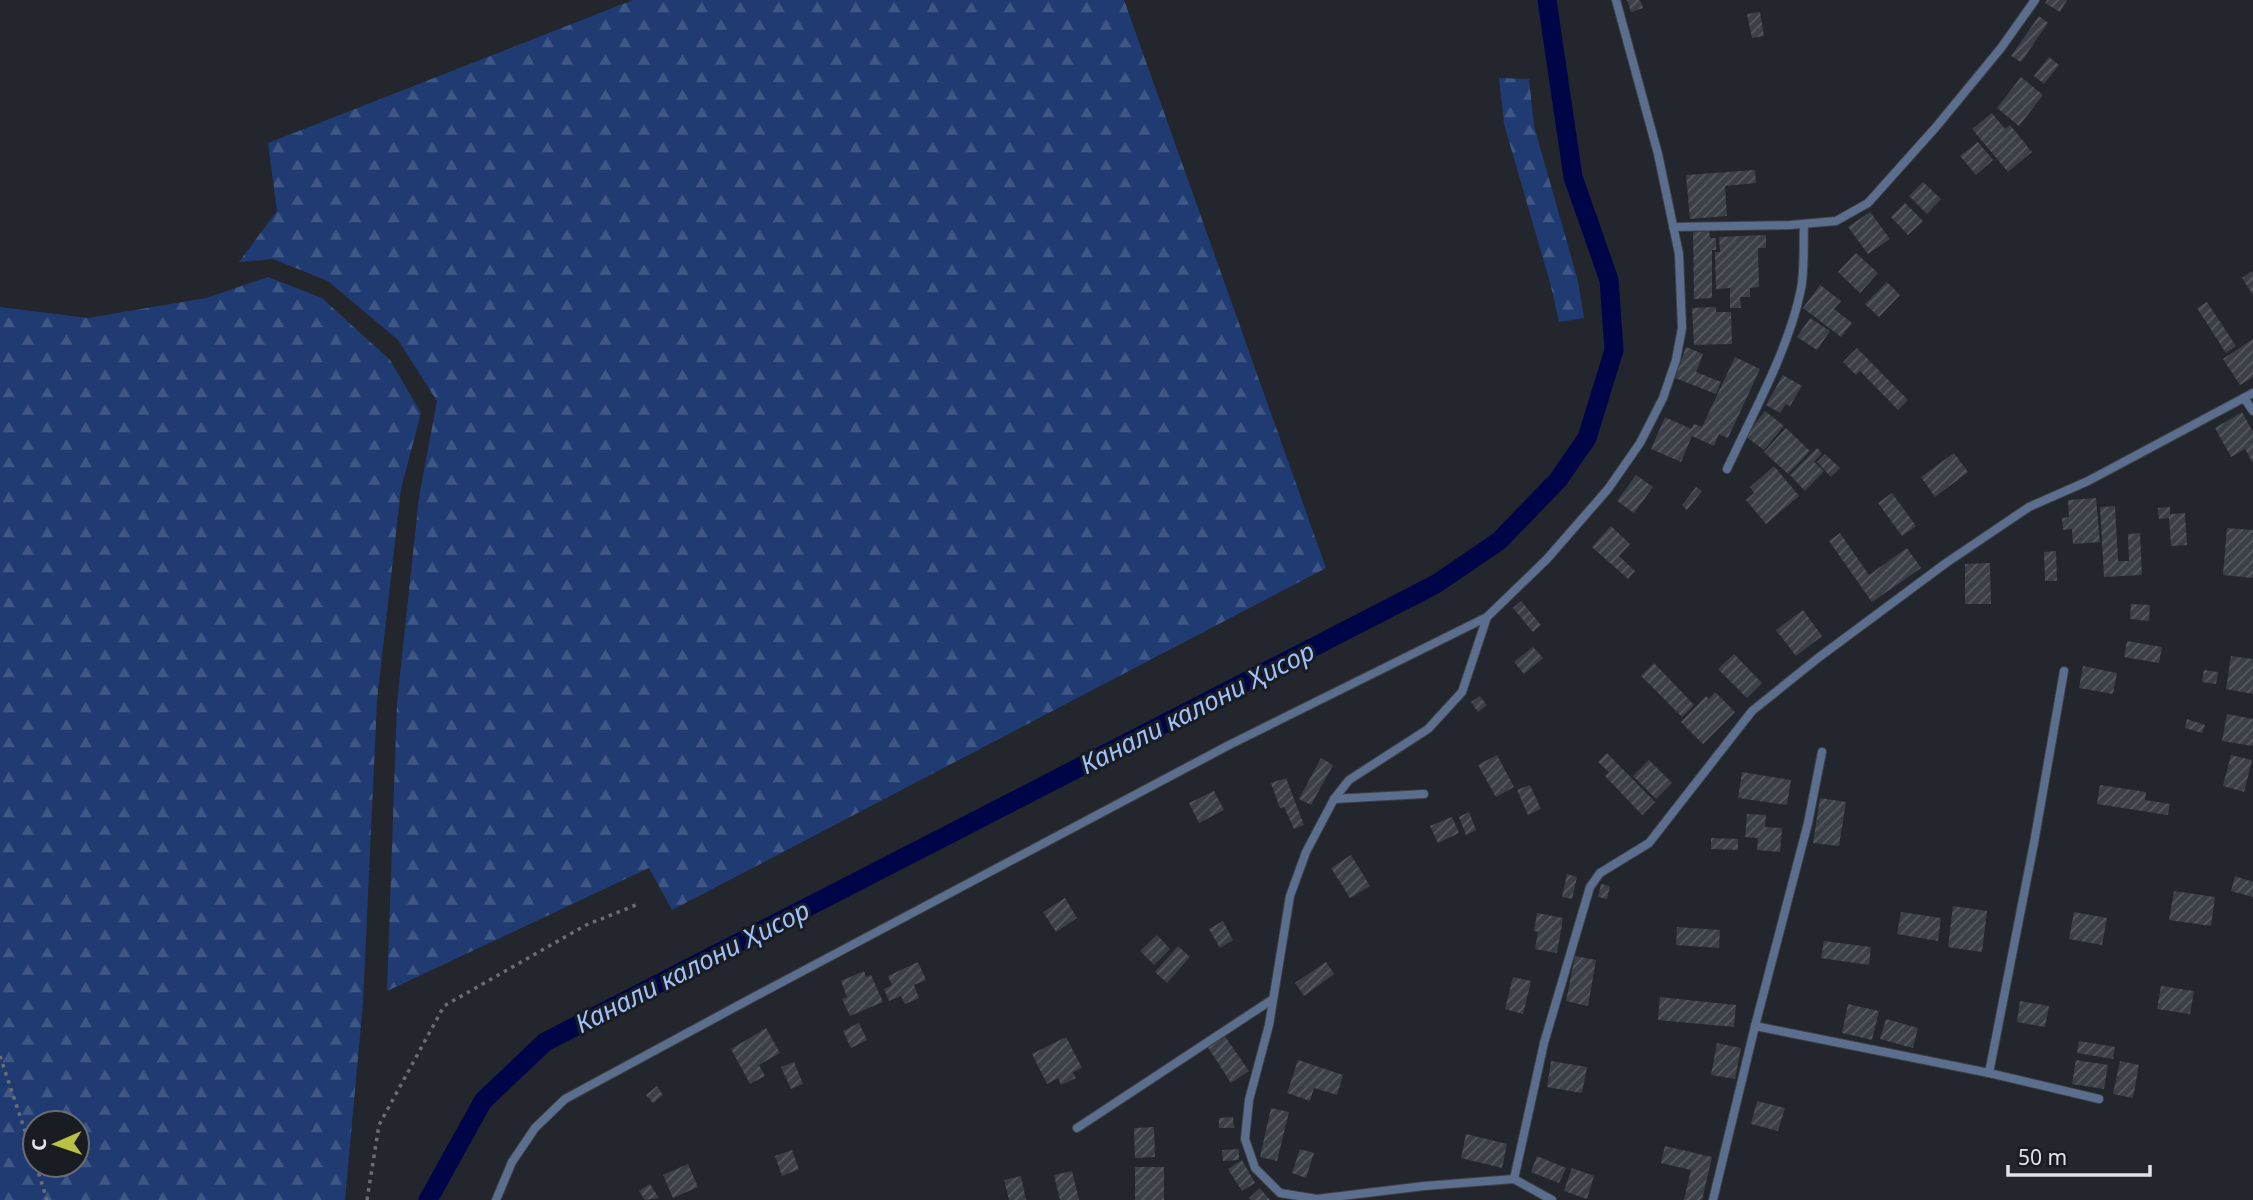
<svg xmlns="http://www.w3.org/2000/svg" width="2253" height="1200" viewBox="0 0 2253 1200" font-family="'Noto Sans',sans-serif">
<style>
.forest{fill:url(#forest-firs);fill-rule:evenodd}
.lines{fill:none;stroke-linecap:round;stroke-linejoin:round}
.canal{stroke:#000547;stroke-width:19}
.building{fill:url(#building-hatch)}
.service-casing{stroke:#3e4047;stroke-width:10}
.path{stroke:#6b6d73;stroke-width:3.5;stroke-dasharray:3.5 5;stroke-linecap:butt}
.service{stroke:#5c6e8d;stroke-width:8}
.labels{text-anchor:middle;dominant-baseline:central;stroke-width:6;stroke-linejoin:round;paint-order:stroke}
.water-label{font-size:26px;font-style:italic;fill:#a0c1fb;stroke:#191d23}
</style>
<defs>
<pattern id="forest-firs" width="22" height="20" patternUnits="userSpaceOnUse" patternTransform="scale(1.75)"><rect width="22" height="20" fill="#1f3b71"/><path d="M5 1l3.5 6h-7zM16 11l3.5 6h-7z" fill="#3f5785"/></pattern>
<pattern id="building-hatch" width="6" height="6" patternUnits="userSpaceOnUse" patternTransform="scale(1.75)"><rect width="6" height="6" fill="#3b3f46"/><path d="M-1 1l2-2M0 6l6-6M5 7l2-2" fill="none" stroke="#575b61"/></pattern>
</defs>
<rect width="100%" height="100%" fill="#23262d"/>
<g class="forest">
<polygon points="633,0 1124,0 1326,568 672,910 649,868 387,991 397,703 419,497 437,401 398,340 328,281 273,259 239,262 277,211 268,143"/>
<polygon points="1499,78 1529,79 1534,126 1578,281 1584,318 1559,322 1551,286 1504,124"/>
<path d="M268 277 322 298 390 360 421 413 401 489 377 700 363 1003 345 1200H0V307L88 318 206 298ZM35 1123H77V1165H35Z"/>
</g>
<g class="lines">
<polyline class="canal" points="428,1200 483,1101 545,1042 1436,584 1499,541 1558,480 1587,438 1614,350 1609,280 1573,177 1547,0"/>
</g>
<g class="building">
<polygon points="1627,0 1640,0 1643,8 1631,12"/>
<polygon points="2047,0 2067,0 2060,12 2045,3"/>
<polygon points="1760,12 1764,36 1752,38 1747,14"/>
<polygon points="2039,16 2048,23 2021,62 2011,56"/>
<polygon points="2049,57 2059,65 2044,84 2034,76"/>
<polygon points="2021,77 2043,95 2019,126 1997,108"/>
<polygon points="1992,113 2005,129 2010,125 2032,152 2008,172 1972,129"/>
<polygon points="1978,142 1993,160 1976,175 1960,156"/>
<polygon points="1755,170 1756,183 1725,186 1727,216 1690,219 1686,175"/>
<polygon points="1923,182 1941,199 1927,214 1909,196"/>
<polygon points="1905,203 1923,221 1908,235 1891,217"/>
<polygon points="1870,212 1890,239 1868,254 1848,227"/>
<polygon points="1709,231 1710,238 1716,238 1716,250 1712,250 1712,298 1694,299 1693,232"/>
<polygon points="1766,235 1766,248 1758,248 1759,287 1750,288 1750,297 1740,297 1741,308 1730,308 1730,288 1716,289 1715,252 1720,252 1719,237"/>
<polygon points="1856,253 1878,273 1860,293 1838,272"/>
<polygon points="2252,271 2253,272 2253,295 2242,278"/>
<polygon points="1887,282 1900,295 1879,317 1865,304"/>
<polygon points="1820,285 1841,301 1834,309 1852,323 1841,337 1803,308"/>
<polygon points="2207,302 2236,346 2226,353 2197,308"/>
<polygon points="1716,307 1716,312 1731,312 1732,344 1694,345 1692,308"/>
<polygon points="1810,318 1830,331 1817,350 1797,337"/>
<polygon points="2253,339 2253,377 2240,385 2223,359"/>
<polygon points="1686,347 1703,354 1696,372 1721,382 1716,394 1675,378"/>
<polygon points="1857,348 1908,400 1898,410 1860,371 1856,375 1843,362"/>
<polygon points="1735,357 1760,369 1728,438 1719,434 1714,446 1692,436 1681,462 1651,449 1665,417 1691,429 1694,424 1702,427"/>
<polygon points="1783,375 1802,386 1790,406 1786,404 1780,413 1766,405"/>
<polygon points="1765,411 1784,426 1764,450 1745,436"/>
<polygon points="2242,412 2253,432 2253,463 2245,449 2231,457 2215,428"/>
<polygon points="1786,428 1810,451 1788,474 1764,452"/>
<polygon points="1817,448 1822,453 1814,462 1824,471 1805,491 1790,475"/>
<polygon points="1954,453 1968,472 1935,497 1921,477"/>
<polygon points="1825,454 1840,468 1831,477 1817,462"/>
<polygon points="1774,466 1799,496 1766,524 1746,500 1754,493 1750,487"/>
<polygon points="1636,475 1653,487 1634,513 1617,501"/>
<polygon points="1696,487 1702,491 1687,510 1682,505"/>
<polygon points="1892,493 1916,526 1902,536 1878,503"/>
<polygon points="2096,498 2100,542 2073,544 2072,529 2063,530 2062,518 2069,517 2068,500"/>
<polygon points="2115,506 2118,561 2129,561 2128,534 2140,533 2142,575 2104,577 2100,507"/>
<polygon points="2170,507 2170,514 2185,513 2187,545 2171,546 2169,518 2159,519 2158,508"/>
<polygon points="1611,526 1630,544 1619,556 1635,571 1628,579 1592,547"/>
<polygon points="2227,528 2253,530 2253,578 2223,575"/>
<polygon points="1840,533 1869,575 1907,548 1921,568 1872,602 1829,541"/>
<polygon points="2056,551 2057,581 2045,581 2044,552"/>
<polygon points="1990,563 1991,604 1965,604 1965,564"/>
<polygon points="1521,601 1541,625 1533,632 1513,608"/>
<polygon points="2131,604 2150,605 2149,621 2130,619"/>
<polygon points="1803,610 1822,636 1796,656 1776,630"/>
<polygon points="2127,641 2162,647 2159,663 2124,657"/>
<polygon points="1533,647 1543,658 1524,674 1514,662"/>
<polygon points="1734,654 1762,683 1747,698 1718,669"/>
<polygon points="2231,656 2253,659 2253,694 2226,689"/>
<polygon points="1654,663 1694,705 1682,717 1641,676"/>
<polygon points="2083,666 2117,673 2113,694 2079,688"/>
<polygon points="2204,670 2218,672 2216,684 2202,682"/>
<polygon points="1715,692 1735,712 1703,744 1681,722 1706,696 1709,699"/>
<polygon points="1480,696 1487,705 1478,712 1471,702"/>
<polygon points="2227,714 2253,719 2253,746 2222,741"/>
<polygon points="2187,719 2205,725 2202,733 2185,728"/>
<polygon points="1607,753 1655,802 1642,815 1605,776 1609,772 1598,762"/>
<polygon points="1497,755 1514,787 1496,797 1478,765"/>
<polygon points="2231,755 2252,760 2244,792 2223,786"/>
<polygon points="1321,758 1333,765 1311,805 1299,799"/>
<polygon points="1649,760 1672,783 1656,799 1633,776"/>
<polygon points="1742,772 1791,780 1787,805 1738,798"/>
<polygon points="1286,778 1304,825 1294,829 1284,807 1280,808 1271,783"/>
<polygon points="1530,785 1541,809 1528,815 1517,790"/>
<polygon points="2100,785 2146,792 2145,800 2170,804 2168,815 2097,804"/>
<polygon points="1214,791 1224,810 1199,823 1189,803"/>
<polygon points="1820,798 1846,802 1839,846 1813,843"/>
<polygon points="1469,812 1476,830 1466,835 1459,817"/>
<polygon points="1747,814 1766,815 1765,827 1782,828 1780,852 1757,850 1758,838 1745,837"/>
<polygon points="1452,817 1459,833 1438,843 1430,826"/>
<polygon points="1711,838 1738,839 1738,850 1711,849"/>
<polygon points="1351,855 1370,886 1350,898 1331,868"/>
<polygon points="1567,874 1577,877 1572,899 1562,897"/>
<polygon points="2235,876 2253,882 2253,897 2231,891"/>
<polygon points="1601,884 1610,886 1607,899 1598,897"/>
<polygon points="2174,891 2215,897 2211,926 2169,920"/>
<polygon points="1065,898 1077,918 1056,932 1043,912"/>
<polygon points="1953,906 1987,911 1982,952 1948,947"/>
<polygon points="1901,912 1941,918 1938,941 1897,934"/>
<polygon points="2074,912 2107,918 2102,945 2069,939"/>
<polygon points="1537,913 1563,918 1557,953 1535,949 1538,932 1534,931"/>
<polygon points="1223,921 1233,940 1220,948 1209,929"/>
<polygon points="1677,927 1720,930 1719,948 1676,945"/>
<polygon points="1157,935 1170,949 1154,965 1140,951"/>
<polygon points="1824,941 1871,947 1869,965 1821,958"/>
<polygon points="1178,946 1190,957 1167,983 1155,972"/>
<polygon points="1575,956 1596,960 1588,1006 1566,1001"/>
<polygon points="918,962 926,980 914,985 919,998 905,1004 901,996 889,1001 884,989 892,985 888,976"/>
<polygon points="1326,962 1334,974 1304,996 1295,983"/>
<polygon points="864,971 866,977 871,975 883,1002 850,1016 842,999 847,997 841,981"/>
<polygon points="1513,977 1531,981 1523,1014 1505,1009"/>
<polygon points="2161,986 2194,991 2190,1014 2157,1009"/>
<polygon points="1660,997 1736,1005 1734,1027 1658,1020"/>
<polygon points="2020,1001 2049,1006 2045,1027 2017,1022"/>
<polygon points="1848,1004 1879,1011 1872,1040 1842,1033"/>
<polygon points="1886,1019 1918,1028 1913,1048 1880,1039"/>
<polygon points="859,1023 867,1040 851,1048 843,1031"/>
<polygon points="766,1028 780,1053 759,1065 765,1076 750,1084 731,1049"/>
<polygon points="1224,1035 1249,1071 1231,1083 1207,1046"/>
<polygon points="1066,1037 1082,1068 1073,1072 1076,1078 1061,1085 1058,1078 1047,1084 1032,1054"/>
<polygon points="2079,1041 2115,1047 2113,1059 2077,1053"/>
<polygon points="1717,1043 1741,1048 1735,1079 1711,1075"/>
<polygon points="1298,1060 1343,1075 1337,1095 1314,1088 1310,1101 1287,1093"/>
<polygon points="2076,1060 2108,1065 2104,1089 2072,1084"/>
<polygon points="1551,1061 1587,1067 1582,1093 1547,1087"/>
<polygon points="2120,1061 2139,1065 2133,1098 2113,1094"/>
<polygon points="794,1062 803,1084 791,1089 781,1067"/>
<polygon points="657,1086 663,1095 653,1103 646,1095"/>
<polygon points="1757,1101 1785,1108 1778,1131 1751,1124"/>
<polygon points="1271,1108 1289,1112 1277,1161 1260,1157"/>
<polygon points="1233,1117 1234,1128 1219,1128 1219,1118"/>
<polygon points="1154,1127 1155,1157 1135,1158 1134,1128"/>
<polygon points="1466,1134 1507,1144 1502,1168 1461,1158"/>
<polygon points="1665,1146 1712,1157 1702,1200 1684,1200 1691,1170 1661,1163"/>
<polygon points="1239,1149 1239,1160 1223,1161 1222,1150"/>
<polygon points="1300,1149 1314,1153 1306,1178 1292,1173"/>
<polygon points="792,1150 799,1169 782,1176 775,1156"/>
<polygon points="1537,1156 1566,1168 1559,1183 1531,1172"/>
<polygon points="1242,1160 1255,1183 1242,1191 1228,1169"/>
<polygon points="688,1164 698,1187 673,1198 663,1175"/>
<rect x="1135" y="1167" width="29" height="33"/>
<polygon points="1572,1168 1594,1176 1587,1199 1564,1191"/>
<polygon points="1072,1171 1079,1200 1060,1200 1054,1175"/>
<polygon points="1021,1176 1026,1200 1009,1200 1004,1180"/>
<polygon points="650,1184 659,1198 645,1200 639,1191"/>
<polygon points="1260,1188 1270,1200 1251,1200 1249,1198"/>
</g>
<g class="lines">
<g class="service-casing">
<g id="service">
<polyline points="1673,227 1790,225 1836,221 1868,203 1936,127 2001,48 2035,0"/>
<polyline points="2244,398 2253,411"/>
<path d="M1727 469C1753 413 1789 349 1801 289 1805 268 1803 245 1804 224"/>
<polyline points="1487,617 1462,692 1428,729 1349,780 1334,799 1306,852 1290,896 1269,1025 1249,1100 1245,1139 1255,1168 1280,1193 1317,1199 1424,1186 1514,1179"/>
<polyline points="1334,799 1424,794"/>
<polyline points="1755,1026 1989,1073 2034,843 2064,671"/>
<polyline points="1989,1073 2099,1099"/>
<polyline points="1077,1128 1273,999"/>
<polyline points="496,1200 512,1162 535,1128 565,1099 752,998 1231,744 1487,617 1547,559 1608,489 1640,443 1663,398 1676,360 1682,328 1679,254 1658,154 1616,0"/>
<polyline points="1552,1200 1514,1179 1544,1043 1590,887 1600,873 1649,843 1752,711 1818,658 1946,563 2029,507 2088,481 2253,393"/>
<polyline points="1713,1200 1755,1026 1808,823 1822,752"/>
</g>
</g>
<g class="path">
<polyline points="0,1056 35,1161"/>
<polyline points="36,1165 47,1200"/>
<polyline points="367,1200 379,1125 444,1006 586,925 636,905"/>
</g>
<use href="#service" class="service"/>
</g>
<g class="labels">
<g class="water-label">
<text transform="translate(1197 707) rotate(-27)">Канали калони Ҳисор</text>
<text transform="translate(692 966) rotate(-27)">Канали калони Ҳисор</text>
</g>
</g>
<g transform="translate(56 1144) rotate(268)"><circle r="33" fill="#191d23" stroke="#696c72" stroke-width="2"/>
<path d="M0-5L12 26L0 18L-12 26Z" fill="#bac045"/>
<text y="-10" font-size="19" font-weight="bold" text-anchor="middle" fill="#e1e3e8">С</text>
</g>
<path d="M2008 1165v10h142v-10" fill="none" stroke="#e1e3e8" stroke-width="3.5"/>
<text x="2018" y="1165" font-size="21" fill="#e1e3e8" stroke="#191d23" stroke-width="5" paint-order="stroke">50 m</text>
</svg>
